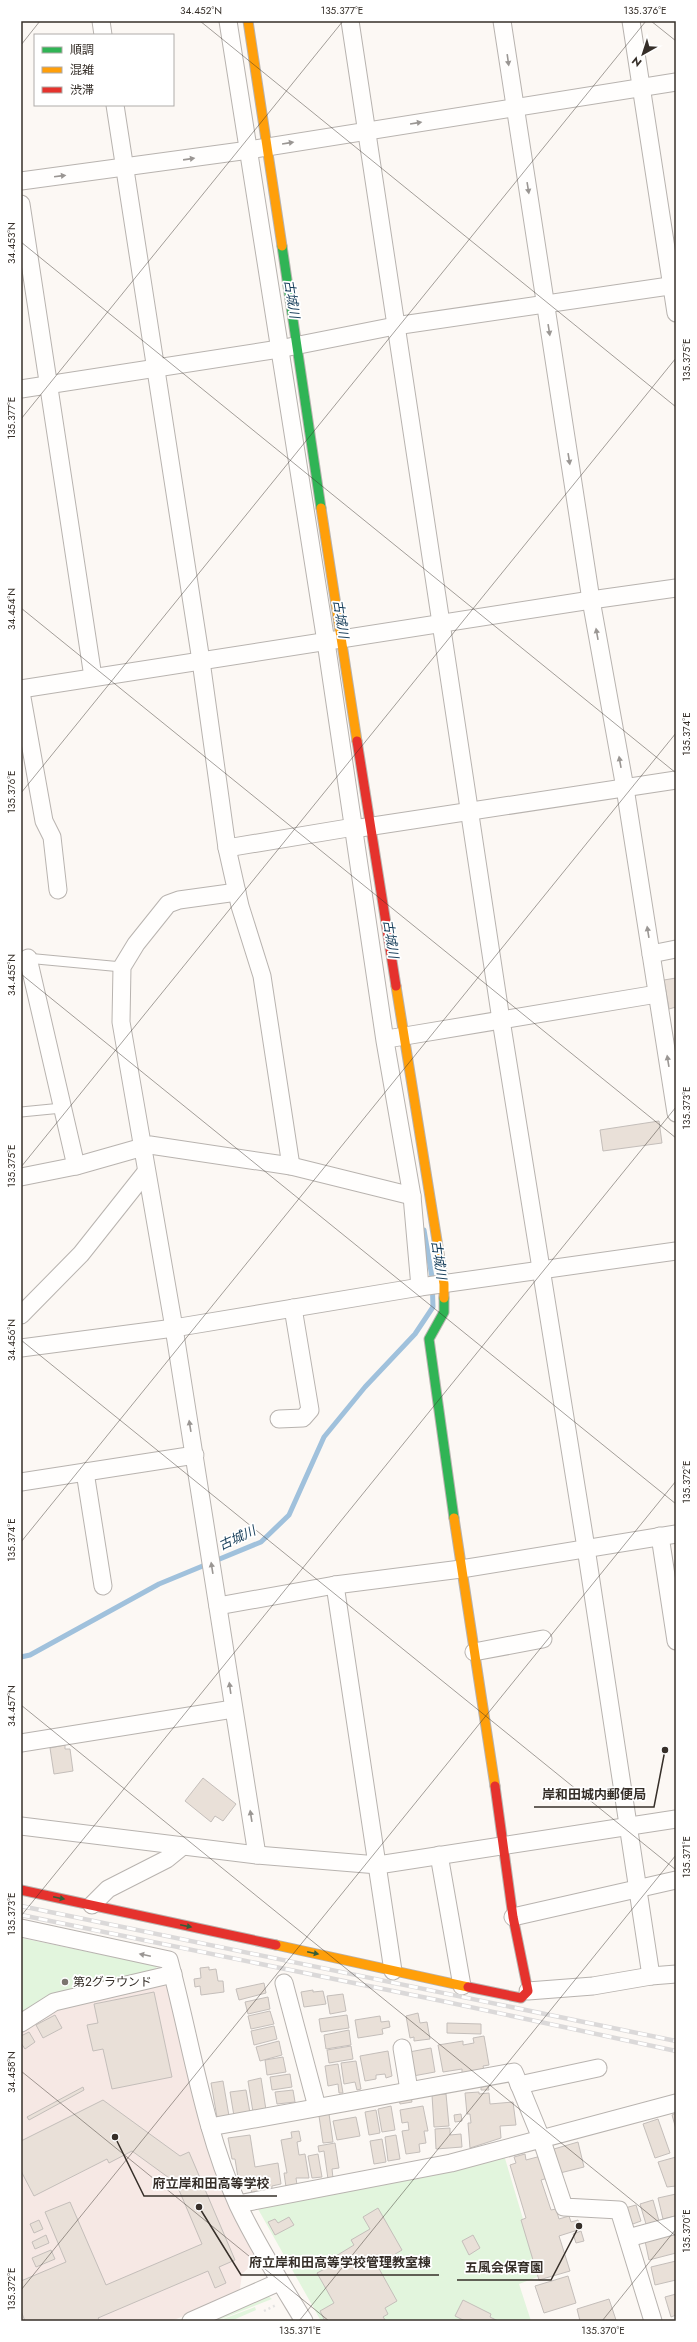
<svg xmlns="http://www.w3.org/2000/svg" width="697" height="2342" viewBox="0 0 697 2342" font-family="Jost,'Noto Sans JP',sans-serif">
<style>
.education{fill:#f6e8e4}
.green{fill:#e2f5dd}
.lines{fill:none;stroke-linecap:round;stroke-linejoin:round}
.stream{stroke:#a0c1dc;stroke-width:5}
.building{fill:#e9e0d8;stroke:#c4beba}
.lane-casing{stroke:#b8b3af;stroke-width:11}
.street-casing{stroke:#b8b3af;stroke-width:19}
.fast-casing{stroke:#b8b3af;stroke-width:11}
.slow-casing{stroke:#b8b3af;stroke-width:11}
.jam-casing{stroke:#b8b3af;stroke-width:11}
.path{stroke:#e4e3e2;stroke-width:2.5;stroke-dasharray:2 3;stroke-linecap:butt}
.lane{stroke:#fffefd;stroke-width:9}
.street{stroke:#fffefd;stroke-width:17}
.fast{stroke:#30b455;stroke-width:9}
.slow{stroke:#ff9f0a;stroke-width:9}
.jam{stroke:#e5322d;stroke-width:9}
.rail-casing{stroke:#dbd9d9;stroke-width:4.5}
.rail{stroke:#fff;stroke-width:3;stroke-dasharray:9;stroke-linecap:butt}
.oneway{fill:#9a9693}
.oneway2{fill:#345e38}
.ticks{fill:none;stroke:#362f29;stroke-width:1;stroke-opacity:0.45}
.poi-dot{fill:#7b7570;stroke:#fff;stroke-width:1.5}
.labels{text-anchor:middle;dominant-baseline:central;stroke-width:3.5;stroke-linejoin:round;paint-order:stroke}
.poi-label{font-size:12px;fill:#362f29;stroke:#fff;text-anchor:start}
.water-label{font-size:13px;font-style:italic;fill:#163d59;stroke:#fff}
.leader{fill:none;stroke:#362f29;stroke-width:1.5}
.callout-dot{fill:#362f29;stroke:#fff;stroke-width:1.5}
.callout-label{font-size:13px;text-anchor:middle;font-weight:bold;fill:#362f29;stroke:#fff;stroke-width:3.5;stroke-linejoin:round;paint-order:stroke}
.neatline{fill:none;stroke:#362f29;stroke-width:1.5}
.ticks-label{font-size:10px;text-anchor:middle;fill:#362f29}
</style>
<rect width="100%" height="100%" fill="#fcf8f4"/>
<polygon class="education" points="168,1982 204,2120 261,2256 242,2274 239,2295 171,2321 21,2321 21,2029 68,2004"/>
<g class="green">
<polygon points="21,1938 157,1966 154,1974 21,2017"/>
<polygon points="504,2155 540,2276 519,2284 531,2321 321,2321 258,2209"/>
<polygon points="267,2295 272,2299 216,2321 203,2321"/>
<polygon points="255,2307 256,2310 231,2321 218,2321"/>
</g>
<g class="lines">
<polyline class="stream" points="21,1657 30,1655 159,1584 261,1542 289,1515 324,1437 365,1387 415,1334 433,1307 432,1277 424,1230"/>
</g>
<g class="building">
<polygon points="676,978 676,1007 669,1009 664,980"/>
<polygon points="659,1121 662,1143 603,1151 600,1130"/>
<polygon points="65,1745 65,1749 70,1749 73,1771 54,1774 50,1748"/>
<polygon points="203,1778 236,1804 223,1821 215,1816 211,1822 185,1801"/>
<polygon points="209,1967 209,1970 216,1969 218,1981 223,1981 224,1992 201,1995 200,1986 195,1987 194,1979 201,1978 200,1968"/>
<polygon points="264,1983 266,1993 239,2000 236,1989"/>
<polygon points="313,1990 313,1992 323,1991 326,2004 304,2007 301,1992"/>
<polygon points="154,1992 172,2077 112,2089 103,2049 93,2051 87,2025 98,2023 94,2004"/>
<polygon points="343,1994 346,2011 330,2014 327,1996"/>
<polygon points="268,1997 270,2009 248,2014 245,2002"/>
<polygon points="270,2011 274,2024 251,2029 248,2016"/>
<polygon points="418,2013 420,2023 427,2022 430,2039 414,2041 414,2037 410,2038 406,2016"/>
<polygon points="55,2015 62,2028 43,2038 36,2025"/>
<polygon points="347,2015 349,2028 321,2032 319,2019"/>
<polygon points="380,2016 381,2022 389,2021 390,2027 382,2029 383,2034 358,2038 355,2020"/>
<polygon points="447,2023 481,2024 481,2034 447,2033"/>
<polygon points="274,2026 277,2039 254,2045 251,2031"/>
<polygon points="349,2030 351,2045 326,2049 324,2035"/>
<polygon points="29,2032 35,2042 25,2049 21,2043 21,2036"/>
<polygon points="484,2036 489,2065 483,2066 484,2070 462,2074 462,2069 443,2072 438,2045 463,2041 463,2045 474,2043 473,2038"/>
<polygon points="279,2041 282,2055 260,2061 256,2047"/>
<polygon points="351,2046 353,2059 329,2063 327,2050"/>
<polygon points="431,2048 435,2072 413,2076 409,2052"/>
<polygon points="388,2051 392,2076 386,2078 385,2074 376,2075 376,2079 365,2081 360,2056"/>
<polygon points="283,2057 286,2072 267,2075 265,2060"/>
<polygon points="356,2061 361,2089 357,2090 355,2082 344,2084 341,2063"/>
<polygon points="338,2064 343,2093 339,2093 338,2084 328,2086 325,2066"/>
<polygon points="290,2074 292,2087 272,2090 270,2077"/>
<polygon points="261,2078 266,2110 253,2112 248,2081"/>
<polygon points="223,2081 229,2116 217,2117 211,2083"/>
<polygon points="488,2086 489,2090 481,2090 481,2087"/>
<polygon points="83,2087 84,2090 29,2120 27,2117"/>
<polygon points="246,2090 250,2113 234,2116 230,2092"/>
<polygon points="293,2090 295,2102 277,2104 275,2092"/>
<polygon points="479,2092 479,2094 489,2093 490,2104 513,2102 516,2125 500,2126 501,2138 470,2148 468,2123 471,2123 470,2114 467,2114 465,2093"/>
<polygon points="446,2094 449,2126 434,2127 432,2095"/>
<polygon points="411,2097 412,2102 400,2104 399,2099"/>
<polygon points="103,2100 180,2156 189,2152 235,2260 219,2267 226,2283 215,2288 208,2271 98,2318 100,2321 25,2321 21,2311 21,2281 66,2262 45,2212 70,2202 106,2285 202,2244 176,2183 132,2151 109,2163 107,2159 34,2196 21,2171 21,2141"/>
<polygon points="391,2106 395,2130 382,2132 378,2109"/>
<polygon points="423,2106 428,2131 424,2131 426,2143 419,2144 420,2152 406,2154 402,2131 409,2130 408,2122 402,2123 400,2110"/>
<polygon points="376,2110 380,2133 369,2135 365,2112"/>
<polygon points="676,2113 676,2129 672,2115"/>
<polygon points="329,2114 333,2142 323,2143 319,2116"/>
<polygon points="461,2114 462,2121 455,2122 454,2115"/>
<polygon points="356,2117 360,2136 337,2140 333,2121"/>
<polygon points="658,2119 670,2153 655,2158 643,2124"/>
<polygon points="450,2128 450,2135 461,2134 462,2147 436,2149 435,2129"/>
<polygon points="299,2131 301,2141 297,2142 299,2155 305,2154 309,2178 296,2178 297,2185 286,2187 284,2173 287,2173 281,2140 292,2138 291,2132"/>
<polygon points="250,2135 255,2167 278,2163 281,2184 272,2186 272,2190 252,2194 250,2183 239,2184 235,2159 232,2159 228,2138"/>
<polygon points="396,2135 400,2159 388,2161 385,2137"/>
<polygon points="382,2139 386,2162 374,2164 370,2141"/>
<polygon points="578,2142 584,2167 560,2173 554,2149"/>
<polygon points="335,2143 339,2168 332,2169 333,2178 328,2179 324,2151 319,2152 318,2146"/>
<polygon points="318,2154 322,2177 312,2178 308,2156"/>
<polygon points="525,2154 526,2160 541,2156 548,2178 541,2180 551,2210 556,2209 559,2219 569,2216 571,2222 578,2220 581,2229 559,2236 570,2271 539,2280 521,2220 526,2218 510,2165 516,2163 514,2157"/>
<polygon points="676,2157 676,2186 667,2187 658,2162"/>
<polygon points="676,2194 676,2216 663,2219 658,2198"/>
<polygon points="653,2200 659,2221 646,2224 640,2204"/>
<polygon points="636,2205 641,2221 630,2225 625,2208"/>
<polygon points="378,2208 402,2250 377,2265 397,2301 385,2308 388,2314 383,2317 386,2321 325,2321 320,2311 334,2303 317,2273 334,2264 331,2259 354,2245 351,2240 370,2229 363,2217"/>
<polygon points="289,2217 294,2225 275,2235 268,2222 275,2219 278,2223"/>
<polygon points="39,2220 43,2229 34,2233 30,2224"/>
<polygon points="581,2231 584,2241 576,2243 573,2234"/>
<polygon points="676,2234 676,2253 649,2260 645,2241"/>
<polygon points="46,2235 49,2243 35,2249 32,2242"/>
<polygon points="473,2235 480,2248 469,2255 462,2241"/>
<polygon points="51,2250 55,2259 36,2267 32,2258"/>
<polygon points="676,2261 676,2280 655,2285 651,2267"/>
<polygon points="568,2276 576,2303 544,2313 535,2286"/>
<polygon points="676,2294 676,2315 671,2317 665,2297"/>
<polygon points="609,2299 616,2320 580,2321 577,2309"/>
<polygon points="463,2300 491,2314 490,2317 498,2321 465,2321 455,2316"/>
</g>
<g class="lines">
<g class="lane-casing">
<g id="lane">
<polyline points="26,958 122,967"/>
<polyline points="21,1112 62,1108"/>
</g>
</g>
<g class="street-casing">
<g id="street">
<polyline points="101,21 103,35"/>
<polyline points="228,21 326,642 385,1041 412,1196 420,1287"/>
<polyline points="350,21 501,1020 586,1548 651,1976"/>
<polyline points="502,21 591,600 625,788 676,1113"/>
<polyline points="631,21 676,313"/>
<polyline points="115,105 201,661 227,848 240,906 262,976 291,1166"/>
<polyline points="21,181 249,150 676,82"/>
<polyline points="21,204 93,677"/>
<polyline points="21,389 279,349 395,326 676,285"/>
<polyline points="21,689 591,600 676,588"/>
<polyline points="21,692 44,821 52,837 58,890"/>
<polyline points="360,828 676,780"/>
<polyline points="227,848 354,827"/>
<polyline points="237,892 179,900 168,904 136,944 122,967 121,1022 174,1328 257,1855"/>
<polyline points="651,954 676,949"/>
<polyline points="28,958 76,1166"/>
<polyline points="393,1038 657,994"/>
<polyline points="21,1177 76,1166 150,1145 291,1166 412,1196"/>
<polyline points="21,1315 81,1254 146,1172"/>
<polyline points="21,1348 174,1328 420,1287 676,1251"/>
<polyline points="279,1419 303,1418 310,1410 293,1308"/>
<polyline points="85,1472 103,1586"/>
<polyline points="21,1482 195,1455"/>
<polyline points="660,1536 676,1641"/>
<polyline points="335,1585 393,1971"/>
<polyline points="218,1606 335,1585 461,1569 676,1534"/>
<polyline points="474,1652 543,1639"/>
<polyline points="21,1743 233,1709"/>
<polyline points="21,1826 257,1855 378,1865 676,1819"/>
<polyline points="439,1855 462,1986"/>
<polyline points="92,1905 108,1889 167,1859 183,1846"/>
<polyline points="513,1917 676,1880"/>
<path d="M21 1928 169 1960C191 2041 203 2128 238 2205 257 2245 281 2283 304 2321"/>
<polyline points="284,1983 317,2107"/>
<polyline points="528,1991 593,1986 651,1976 676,1974"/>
<polyline points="21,2023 54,2002 173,1974"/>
<polyline points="402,2048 409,2090"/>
<polyline points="519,2085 598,2068"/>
<polyline points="210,2127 514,2072 541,2138 564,2207 619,2210 653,2321"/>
<polyline points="238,2204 451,2163 676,2103"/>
<polyline points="628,2238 676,2225"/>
<polyline points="191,2321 279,2282"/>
</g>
</g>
<g class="fast-casing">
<g id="fast">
<polyline points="282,246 321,508"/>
<polyline points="444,1298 444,1312 429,1339 454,1518"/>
</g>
</g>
<g class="slow-casing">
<g id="slow">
<polyline points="248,21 282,246"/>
<polyline points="321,508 357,741"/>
<polyline points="396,986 444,1284 444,1298"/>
<polyline points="454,1518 495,1786"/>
<polyline points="276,1945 468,1987"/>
</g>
</g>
<g class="jam-casing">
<g id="jam">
<polyline points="357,741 396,986"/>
<polyline points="21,1890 276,1945"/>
<polyline points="468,1987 521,1998 528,1991 513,1917 495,1786"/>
</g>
</g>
<polyline class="path" points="264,2311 276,2305"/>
<use href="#lane" class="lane"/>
<use href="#street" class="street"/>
<use href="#fast" class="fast"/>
<use href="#slow" class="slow"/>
<use href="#jam" class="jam"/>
<g class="rail-casing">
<g id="rail">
<polyline points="21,1906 676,2041"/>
<polyline points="21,1915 442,2001 676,2051"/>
</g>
</g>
<use href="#rail" class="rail"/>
</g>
<defs><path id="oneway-solid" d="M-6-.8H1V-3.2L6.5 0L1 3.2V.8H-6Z"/></defs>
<g class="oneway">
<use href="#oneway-solid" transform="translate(508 60) rotate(82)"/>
<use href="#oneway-solid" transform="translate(416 123) rotate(-9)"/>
<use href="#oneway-solid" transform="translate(288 143) rotate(-9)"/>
<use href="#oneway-solid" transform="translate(189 159) rotate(-8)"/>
<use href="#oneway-solid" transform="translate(60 176) rotate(-7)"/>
<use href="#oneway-solid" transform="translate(528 188) rotate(81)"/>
<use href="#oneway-solid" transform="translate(549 330) rotate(81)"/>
<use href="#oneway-solid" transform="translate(569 459) rotate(81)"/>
<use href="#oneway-solid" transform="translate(597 634) rotate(-100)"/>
<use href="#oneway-solid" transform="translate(620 762) rotate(-100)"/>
<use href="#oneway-solid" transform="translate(648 932) rotate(-99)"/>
<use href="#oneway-solid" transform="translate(668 1061) rotate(-99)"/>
<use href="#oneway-solid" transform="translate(190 1426) rotate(-99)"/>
<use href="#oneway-solid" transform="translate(212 1568) rotate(-99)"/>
<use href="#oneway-solid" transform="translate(230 1688) rotate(-98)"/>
<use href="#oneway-solid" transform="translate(251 1816) rotate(-99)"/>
<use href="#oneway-solid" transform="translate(145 1955) rotate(-168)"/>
</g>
<g class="oneway2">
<use href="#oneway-solid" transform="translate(59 1898) rotate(12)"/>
<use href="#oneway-solid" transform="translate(186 1926) rotate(12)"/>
<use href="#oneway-solid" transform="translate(313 1953) rotate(12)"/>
</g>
<path class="ticks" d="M200 21 676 407M651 21 676 41M21 45 40 21M21 242 676 773M21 419 343 21M21 608 676 1138M21 793 646 21M21 974 676 1504M21 1167 676 358M21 1340 676 1870M21 1542 676 733M21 1705 676 2236M21 1916 676 1107M21 2071 329 2321M21 2290 676 1481M299 2321 676 1855M602 2321 676 2229"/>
<circle class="poi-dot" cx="65" cy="1982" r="4"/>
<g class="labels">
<g class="poi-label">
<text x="73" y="1982">第2グラウンド</text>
</g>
<g class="water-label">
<text transform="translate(292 299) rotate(81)">古城川</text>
<text transform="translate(341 619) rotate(81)">古城川</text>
<text transform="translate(391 939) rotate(81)">古城川</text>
<text transform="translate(439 1260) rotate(82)">古城川</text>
<text transform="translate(237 1538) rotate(-25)">古城川</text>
</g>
</g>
<path class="leader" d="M665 1750L654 1807H534M115 2137L144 2196H277M199 2207L241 2275H439M579 2226L551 2280H457"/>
<g class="callout-dot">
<circle cx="665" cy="1750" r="4"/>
<circle cx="115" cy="2137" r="4"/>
<circle cx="199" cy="2207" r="4"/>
<circle cx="579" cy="2226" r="4"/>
</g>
<g class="callout-label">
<text x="594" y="1799">岸和田城内郵便局</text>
<text x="211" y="2188">府立岸和田高等学校</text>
<text x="340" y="2267">府立岸和田高等学校管理教室棟</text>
<text x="504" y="2272">五風会保育園</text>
</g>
<rect width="697" height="2342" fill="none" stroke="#ffffff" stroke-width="44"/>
<rect x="34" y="34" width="140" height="72" fill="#ffffff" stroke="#afaca9"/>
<rect x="42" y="47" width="20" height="6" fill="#30b455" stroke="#afaca9"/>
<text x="70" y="54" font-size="12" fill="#362f29">順調</text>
<rect x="42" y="67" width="20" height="6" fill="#ff9f0a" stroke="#afaca9"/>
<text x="70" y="74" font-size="12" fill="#362f29">混雑</text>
<rect x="42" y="87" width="20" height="6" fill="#e5322d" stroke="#afaca9"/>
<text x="70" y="94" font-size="12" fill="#362f29">渋滞</text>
<g transform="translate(643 54) rotate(219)" stroke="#ffffff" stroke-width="3" paint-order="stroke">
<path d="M0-3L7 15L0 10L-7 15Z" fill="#362f29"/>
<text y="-6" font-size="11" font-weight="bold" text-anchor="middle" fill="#362f29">N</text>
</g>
<rect x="22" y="22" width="653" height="2298" class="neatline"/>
<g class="ticks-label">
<text x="201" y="14">34.452°N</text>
<text x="342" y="14">135.377°E</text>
<text x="645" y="14">135.376°E</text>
<text transform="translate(11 243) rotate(-90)" y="4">34.453°N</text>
<text transform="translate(686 360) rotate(-90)" y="4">135.375°E</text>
<text transform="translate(11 418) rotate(-90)" y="4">135.377°E</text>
<text transform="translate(11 609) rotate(-90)" y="4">34.454°N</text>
<text transform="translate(686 734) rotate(-90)" y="4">135.374°E</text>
<text transform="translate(11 792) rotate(-90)" y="4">135.376°E</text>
<text transform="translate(11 975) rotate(-90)" y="4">34.455°N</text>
<text transform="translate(686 1108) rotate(-90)" y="4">135.373°E</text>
<text transform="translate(11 1166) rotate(-90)" y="4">135.375°E</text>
<text transform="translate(11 1340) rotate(-90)" y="4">34.456°N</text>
<text transform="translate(686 1482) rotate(-90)" y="4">135.372°E</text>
<text transform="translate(11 1540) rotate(-90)" y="4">135.374°E</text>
<text transform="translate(11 1706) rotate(-90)" y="4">34.457°N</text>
<text transform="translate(686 1857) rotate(-90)" y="4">135.371°E</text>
<text transform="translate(11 1914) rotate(-90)" y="4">135.373°E</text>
<text transform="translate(11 2072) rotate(-90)" y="4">34.458°N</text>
<text transform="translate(686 2231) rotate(-90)" y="4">135.370°E</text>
<text transform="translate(11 2289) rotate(-90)" y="4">135.372°E</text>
<text x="300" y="2334">135.371°E</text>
<text x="603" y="2334">135.370°E</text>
</g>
</svg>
